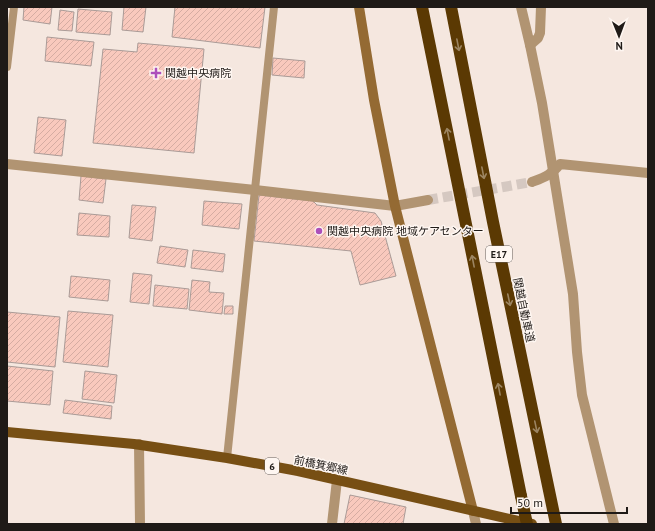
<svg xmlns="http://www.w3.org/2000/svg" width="655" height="531" viewBox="0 0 655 531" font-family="'PT Sans','Noto Sans JP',sans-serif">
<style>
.building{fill:url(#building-hatch);stroke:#aa9b97}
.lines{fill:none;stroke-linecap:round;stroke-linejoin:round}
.street-tunnel{stroke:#d5c8c1;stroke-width:10;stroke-dasharray:10 5;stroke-linecap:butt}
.lane{stroke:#b19472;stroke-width:8}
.street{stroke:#b19472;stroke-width:10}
.secondary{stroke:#946a33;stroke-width:10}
.primary{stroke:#774f14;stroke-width:10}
.highway{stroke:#5b3903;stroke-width:12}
.highway-bridge{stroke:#5b3903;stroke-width:12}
.oneway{stroke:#9c8562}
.poi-dot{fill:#ad50bb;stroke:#fef6f1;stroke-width:1.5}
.labels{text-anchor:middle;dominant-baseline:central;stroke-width:3;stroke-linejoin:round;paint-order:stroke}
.shield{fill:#fef6f1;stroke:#625c58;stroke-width:1}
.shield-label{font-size:10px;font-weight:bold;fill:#1f1a17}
.poi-label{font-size:11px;fill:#1f1a17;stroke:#fef6f1;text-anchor:start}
.street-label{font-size:11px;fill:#1f1a17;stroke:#fef6f1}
</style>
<defs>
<pattern id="building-hatch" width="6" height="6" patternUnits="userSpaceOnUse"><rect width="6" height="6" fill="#f9c9bd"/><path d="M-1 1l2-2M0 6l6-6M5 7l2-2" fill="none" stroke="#d5aca2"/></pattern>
</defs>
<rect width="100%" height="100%" fill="#f5e7df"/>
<g class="building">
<polygon points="24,7 52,7 50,24 23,20"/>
<polygon points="124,7 146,7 143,32 122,30"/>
<polygon points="175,7 265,7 260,48 172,37"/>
<polygon points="78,9 112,12 110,35 76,32"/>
<polygon points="60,10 74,12 72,31 58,30"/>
<polygon points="47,37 94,42 91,66 45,61"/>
<polygon points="138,43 204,49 194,153 93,143 103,49 137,52"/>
<polygon points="273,58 305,61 304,78 272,75"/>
<polygon points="38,117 66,120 62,156 34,153"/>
<polygon points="81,176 106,179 103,203 79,200"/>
<polygon points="259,195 313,201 317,205 375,213 381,221 396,276 360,285 351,251 254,241"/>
<polygon points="204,201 242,204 239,229 202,225"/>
<polygon points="132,205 156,207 152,241 129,238"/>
<polygon points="79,213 110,216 109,237 77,235"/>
<polygon points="160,246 188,250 185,267 157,263"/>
<polygon points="193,250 225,254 223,272 191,268"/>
<polygon points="133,273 152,275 149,304 130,302"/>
<polygon points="71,276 110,280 108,301 69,297"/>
<polygon points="192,280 210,282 209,292 224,293 222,314 189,310"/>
<polygon points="155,285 189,289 187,309 153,306"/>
<polygon points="225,306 233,306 233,314 224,314"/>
<polygon points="68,311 113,315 108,367 63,362"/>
<polygon points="7,312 60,317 55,367 7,362"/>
<polygon points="7,366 53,371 50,405 7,401"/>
<polygon points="85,371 117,375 114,403 82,399"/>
<polygon points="65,400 112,406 111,419 63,413"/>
<polygon points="350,495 406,507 403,524 344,524"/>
</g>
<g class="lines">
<polyline class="street-tunnel" points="428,200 532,182"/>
<g class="lane">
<polyline points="7,67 14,7"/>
<polyline points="227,458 274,7"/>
</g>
<g class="street">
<polyline points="521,7 530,45 542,103 573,294 577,352 582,395 614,524"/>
<polyline points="530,45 538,38 540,33 541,7"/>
<polyline points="7,164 255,190 395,206 428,200"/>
<path d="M532 182C545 177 551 175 560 164L648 173"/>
<polyline points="139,444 140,524"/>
<polyline points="473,511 476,524"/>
<polyline points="332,524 337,480"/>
</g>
<polyline class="secondary" points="359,7 374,100 395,206 473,511"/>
<polyline class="primary" points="7,432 134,444 227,458 298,471 532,524"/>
<g class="highway">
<polyline points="422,7 521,496"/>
<polyline points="451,7 493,222 556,524"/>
</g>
<polyline class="highway-bridge" points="521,496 527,524"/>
</g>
<defs><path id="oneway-shaft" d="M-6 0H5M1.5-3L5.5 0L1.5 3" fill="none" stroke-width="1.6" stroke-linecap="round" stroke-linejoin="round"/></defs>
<g class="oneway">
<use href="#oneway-shaft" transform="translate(458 45) rotate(79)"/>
<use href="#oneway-shaft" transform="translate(448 134) rotate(-101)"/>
<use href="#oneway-shaft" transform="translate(483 173) rotate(79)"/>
<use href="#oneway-shaft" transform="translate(473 261) rotate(-101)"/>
<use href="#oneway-shaft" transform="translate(509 300) rotate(78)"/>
<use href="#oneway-shaft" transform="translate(499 389) rotate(-101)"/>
<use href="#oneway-shaft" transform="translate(536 427) rotate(78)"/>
</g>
<g class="poi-dot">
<path d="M154 67h4v4h4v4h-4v4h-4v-4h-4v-4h4z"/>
<circle cx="319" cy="231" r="4"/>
</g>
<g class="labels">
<g class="shield">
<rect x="486" y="246" width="26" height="16" rx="3"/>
<rect x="265" y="458" width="14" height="16" rx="3"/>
</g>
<g class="shield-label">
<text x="499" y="254">E17</text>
<text x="272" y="466">6</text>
</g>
<g class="poi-label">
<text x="165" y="73">関越中央病院</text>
<text x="327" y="231">関越中央病院 地域ケアセンター</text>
</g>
<g class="street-label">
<text transform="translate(524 310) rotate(78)">関越自動車道</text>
<text transform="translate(321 465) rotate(12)">前橋箕郷線</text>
</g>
</g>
<rect width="655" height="531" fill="none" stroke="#1f1a17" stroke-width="16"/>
<g transform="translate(619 36) rotate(179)" stroke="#fef6f1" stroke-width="3" paint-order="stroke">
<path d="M0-3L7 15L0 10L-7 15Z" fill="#1f1a17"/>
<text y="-6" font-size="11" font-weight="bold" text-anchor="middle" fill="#1f1a17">N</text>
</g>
<path d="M511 507v6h116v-6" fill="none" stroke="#1f1a17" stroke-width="2"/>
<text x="517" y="507" font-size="12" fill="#1f1a17" stroke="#fef6f1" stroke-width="3" paint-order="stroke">50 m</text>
</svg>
